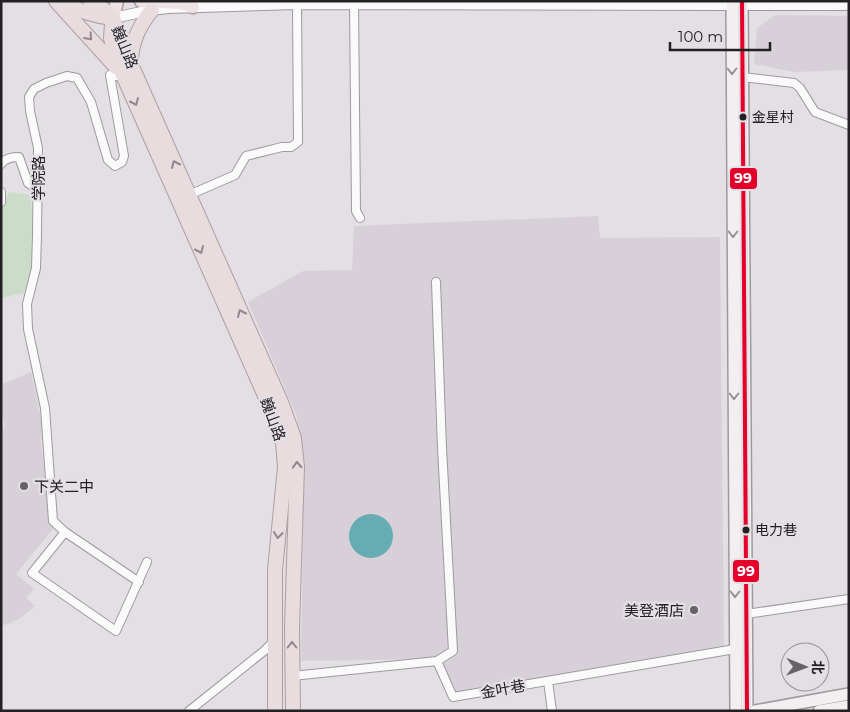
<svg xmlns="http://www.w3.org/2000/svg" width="850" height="712" viewBox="0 0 850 712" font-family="Montserrat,'Noto Sans SC',sans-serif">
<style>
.built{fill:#d7d0d8}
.green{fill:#cbddc8}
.water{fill:#65adb2}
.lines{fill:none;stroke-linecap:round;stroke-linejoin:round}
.minor-casing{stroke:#9d9a9e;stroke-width:10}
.tertiary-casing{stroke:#9d9a9e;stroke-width:12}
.secondary-casing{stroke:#9d9a9e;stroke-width:14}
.primary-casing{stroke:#af9ea1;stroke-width:15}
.trunk-casing{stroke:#af9ea1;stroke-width:16}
.minor{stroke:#fbfafb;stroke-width:8}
.tertiary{stroke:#fbfafb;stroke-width:10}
.secondary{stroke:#f3eff0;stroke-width:11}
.primary{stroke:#ede3e5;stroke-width:12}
.trunk{stroke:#e8dcde;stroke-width:14}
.bus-1-casing{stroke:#e4dee5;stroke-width:8}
.bus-1{stroke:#e4002b;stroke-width:4}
.oneway{stroke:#8f878a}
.oneway2{stroke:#959294}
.bus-dot{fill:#222023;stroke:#e4dee5;stroke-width:2}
.poi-dot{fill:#666367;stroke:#e4dee5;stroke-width:2}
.labels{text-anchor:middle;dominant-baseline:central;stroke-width:4.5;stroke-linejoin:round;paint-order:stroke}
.bus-label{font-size:14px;fill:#222023;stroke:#e4dee5;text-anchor:start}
.street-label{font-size:15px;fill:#222023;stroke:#e4dee5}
.poi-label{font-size:15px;fill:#222023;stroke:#e4dee5;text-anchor:start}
.line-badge{stroke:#e4dee5;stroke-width:2}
.badge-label{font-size:14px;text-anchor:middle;font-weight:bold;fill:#fff}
</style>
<rect width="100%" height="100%" fill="#e3dfe4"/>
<g class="built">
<polygon points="775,15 849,16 849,70 794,72 754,64 757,28"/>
<polygon points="598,216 600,238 720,237 724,647 454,693 436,659 301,661 303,509 297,417 248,302 303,271 352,270 354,226"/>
<polygon points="31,372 42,423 41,444 53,529 16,574 34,589 26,598 35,606 19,619 5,625 1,624 1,432 5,426 1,409 1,385"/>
</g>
<polygon class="green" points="9,192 31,195 34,261 24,293 1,298 1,209"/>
<circle class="water" cx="371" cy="536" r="22"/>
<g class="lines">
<g class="minor-casing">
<g id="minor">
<polyline points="354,1 356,211 360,218"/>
<polyline points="124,77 110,75 124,156 122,162 115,166 108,160 91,102 77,78 67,76 46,83 34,89 29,97 30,111 38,148 37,235 36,268 27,304 28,329 45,408 53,521 65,532 139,582"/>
<polyline points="742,77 794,83 800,88 815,112 849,125"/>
<path d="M1 164C5 158 12 157 19 157L28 183 37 189"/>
<polyline points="1,192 1,202"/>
<polyline points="189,195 235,175 246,156 282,147 291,147 298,142 297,4"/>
<polyline points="436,282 442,448 453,651 437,661"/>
<polyline points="65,532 32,573 116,631 147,562"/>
<polyline points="746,614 849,599"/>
<polyline points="292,676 437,661 453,697 735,649"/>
<polyline points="548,681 552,711"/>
<polyline points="189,711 264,651 274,641"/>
</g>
</g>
<g class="tertiary-casing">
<g id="tertiary">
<polyline points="742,5 849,5"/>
<polyline points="113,18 151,10 168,8 297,4 732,5"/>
</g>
</g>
<g class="secondary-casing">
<g id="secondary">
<polyline points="732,1 736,711"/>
<polyline points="742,1 747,711"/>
<polyline points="755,711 849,694"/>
<polyline points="819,711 849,706"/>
</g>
</g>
<g class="primary-casing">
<g id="primary">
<polyline points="141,1 180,3 193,7"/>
<polyline points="113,18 117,1"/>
</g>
</g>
<g class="trunk-casing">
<g id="trunk">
<polyline points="56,1 116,67"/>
<path d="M61 1C78 11 94 16 113 18"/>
<polyline points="90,1 99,5 113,18"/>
<polyline points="113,18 126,53 281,402 294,438 297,467 292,627 293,711"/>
<polyline points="112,24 111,38 115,57 270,407 283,443 285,467 275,570 275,711"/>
<path d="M131 63C131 42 139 26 152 10"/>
</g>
</g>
<use href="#minor" class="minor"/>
<use href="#tertiary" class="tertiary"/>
<use href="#secondary" class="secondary"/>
<use href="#primary" class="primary"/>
<use href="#trunk" class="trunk"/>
<g class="bus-1-casing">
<polyline id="bus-1" points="742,1 747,711"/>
</g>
<use href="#bus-1" class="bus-1"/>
</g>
<defs><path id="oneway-chevron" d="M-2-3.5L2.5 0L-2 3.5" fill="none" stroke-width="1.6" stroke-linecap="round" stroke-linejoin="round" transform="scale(1.25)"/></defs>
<g class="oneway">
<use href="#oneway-chevron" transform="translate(89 37) rotate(48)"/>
<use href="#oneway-chevron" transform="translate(135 102) rotate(66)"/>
<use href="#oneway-chevron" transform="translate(175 164) rotate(-114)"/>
<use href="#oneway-chevron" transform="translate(200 250) rotate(66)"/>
<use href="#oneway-chevron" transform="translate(241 313) rotate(-114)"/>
<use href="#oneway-chevron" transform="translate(297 465) rotate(-93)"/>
<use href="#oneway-chevron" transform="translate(278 535) rotate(97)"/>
<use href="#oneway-chevron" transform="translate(292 645) rotate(-90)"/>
</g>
<g class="oneway2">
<use href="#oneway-chevron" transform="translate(732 71) rotate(90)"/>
<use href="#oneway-chevron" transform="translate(733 234) rotate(90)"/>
<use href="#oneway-chevron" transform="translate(734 396) rotate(90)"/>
<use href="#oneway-chevron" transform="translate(735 594) rotate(90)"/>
</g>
<g class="bus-dot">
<circle cx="743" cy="117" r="4.5"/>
<circle cx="746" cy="530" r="4.5"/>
</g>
<g class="poi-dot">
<circle cx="24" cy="486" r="5"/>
<circle cx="694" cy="610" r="5"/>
</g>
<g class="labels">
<g class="bus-label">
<text x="752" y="117">金星村</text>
<text x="755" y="530">电力巷</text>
</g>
<g class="street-label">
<text transform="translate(125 47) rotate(68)">巍山路</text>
<text transform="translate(38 178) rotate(-90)">学院路</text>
<text transform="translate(273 419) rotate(70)">巍山路</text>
<text transform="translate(503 689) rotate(-10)">金叶巷</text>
</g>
<g class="poi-label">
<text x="34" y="486">下关二中</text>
<text x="684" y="610" text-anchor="end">美登酒店</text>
</g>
</g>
<g class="line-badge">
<rect x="729" y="167" width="29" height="23" rx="5" fill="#e4002b"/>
<rect x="732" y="559" width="28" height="24" rx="5" fill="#e4002b"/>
</g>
<g class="badge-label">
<text x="743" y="183">99</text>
<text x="746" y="576">99</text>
</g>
<rect width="850" height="712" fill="none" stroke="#222023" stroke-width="5"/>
<g transform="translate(805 667) rotate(91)"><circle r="24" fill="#e4dee5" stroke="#969297"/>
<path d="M0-4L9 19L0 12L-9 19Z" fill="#666367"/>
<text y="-8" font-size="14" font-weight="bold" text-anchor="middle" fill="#222023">北</text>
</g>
<path d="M670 42v8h100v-8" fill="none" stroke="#222023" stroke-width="2.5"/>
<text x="678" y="42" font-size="15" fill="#222023" stroke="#e4dee5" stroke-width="4" paint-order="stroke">100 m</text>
</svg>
